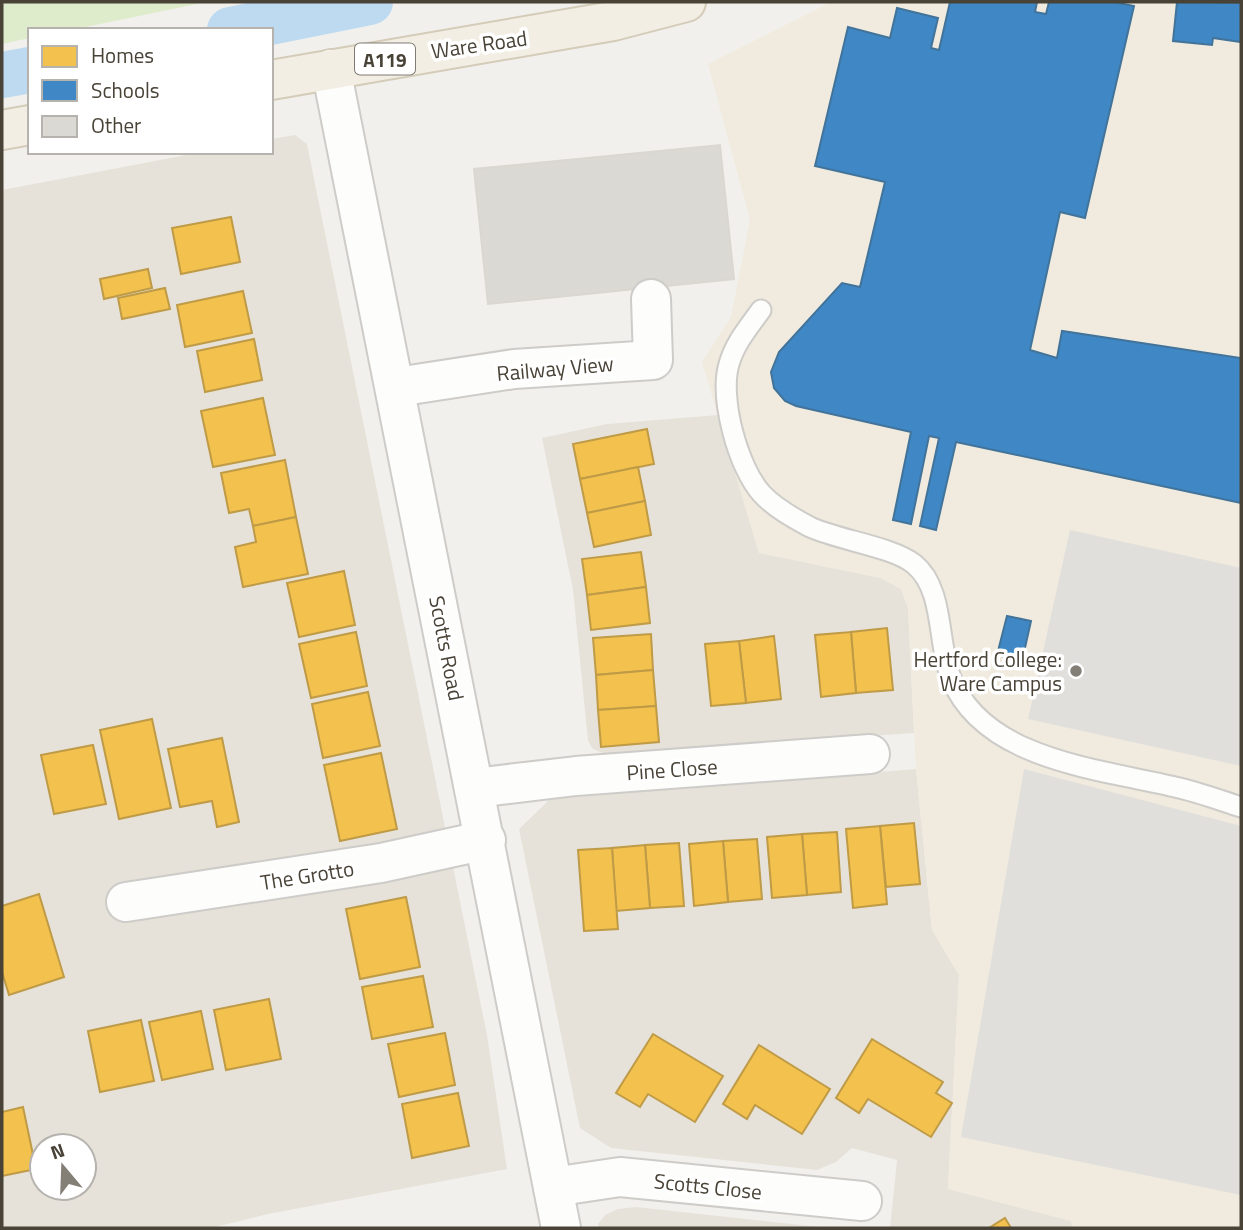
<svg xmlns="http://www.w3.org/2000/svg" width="1243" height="1230" viewBox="0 0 1243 1230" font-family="'Titillium Web',sans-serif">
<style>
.residential{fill:#e6e2d9;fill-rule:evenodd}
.education{fill:#f0ebde}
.green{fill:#dfeccc}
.parking{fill:#e1dfdc}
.homes{fill:#f2c14e;stroke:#bf9b47;stroke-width:2}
.schools{fill:#3f88c5;stroke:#42739a;stroke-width:2}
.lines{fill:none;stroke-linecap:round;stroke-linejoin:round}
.canal{stroke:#bddaf0;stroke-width:46}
.building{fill:#dbd9d4;stroke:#dad7d1;stroke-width:2}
.lane-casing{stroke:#ceccc8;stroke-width:23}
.street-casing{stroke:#ceccc8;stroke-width:42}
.primary-casing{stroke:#d4ccb9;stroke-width:42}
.lane{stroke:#fdfdfc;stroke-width:19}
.street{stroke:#fdfdfc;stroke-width:38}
.primary{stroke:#f2eee4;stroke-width:38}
.poi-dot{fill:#847f76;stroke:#fff;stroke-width:2.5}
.labels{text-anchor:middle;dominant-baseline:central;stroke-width:7;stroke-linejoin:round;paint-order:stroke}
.shield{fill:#fff;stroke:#807b73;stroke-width:2}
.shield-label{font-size:19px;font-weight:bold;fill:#494237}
.street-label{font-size:21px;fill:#494237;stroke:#fff}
.poi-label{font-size:21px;fill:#494237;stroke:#fff;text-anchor:end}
</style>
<rect width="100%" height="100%" fill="#f2f0ec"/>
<g class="residential">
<path d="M295 135 307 144 487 1035 507 1169 268 1214 211 1228H2V190L202 152H271V139ZM42 1146H84V1188H42Z"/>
<polygon points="718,415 759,553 881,578 901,589 908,608 914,733 605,754 593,749 588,741 573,590 542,438 607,424"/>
<polygon points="916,769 932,930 959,975 948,1189 1072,1221 1072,1228 890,1228 897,1160 852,1148 836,1162 817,1170 611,1148 580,1128 519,829 550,799"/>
<polygon points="636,1207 819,1227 821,1228 599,1228 598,1224 605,1215 618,1209"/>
</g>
<polygon class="education" points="831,2 1241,2 1241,1228 1072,1228 1071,1221 948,1189 959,975 932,930 916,769 908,608 901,589 881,578 759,553 702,362 731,317 750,220 708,64"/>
<polygon class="green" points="2,2 207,2 71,30 30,30 30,38 2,44"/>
<g class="parking">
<polygon points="1070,530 1241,568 1241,766 1028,719"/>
<polygon points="1024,769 1241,826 1241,1195 961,1137"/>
</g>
<g class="homes">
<polygon points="231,217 240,262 181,274 172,228"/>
<polygon points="148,269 152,288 104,299 100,279"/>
<polygon points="165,288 170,309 122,319 118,298"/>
<polygon points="243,291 252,333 185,347 177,305"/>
<polygon points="254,339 262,380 205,392 197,351"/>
<polygon points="263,398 275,455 213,467 201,411"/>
<polygon points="647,429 654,464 580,479 573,444"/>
<polygon points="285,460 296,517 253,526 249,509 229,513 221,473"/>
<polygon points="638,467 645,501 587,513 580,479"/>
<polygon points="645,501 651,535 594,547 587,513"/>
<polygon points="296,517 308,574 243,587 235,547 256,542 253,526"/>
<polygon points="641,552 646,587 587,595 582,559"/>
<polygon points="344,571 355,625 299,637 287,583"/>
<polygon points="646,587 650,623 591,630 587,595"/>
<polygon points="887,628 893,690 856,693 851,632"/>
<polygon points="356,632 367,686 311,698 299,644"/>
<polygon points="851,632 856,693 821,697 815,635"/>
<polygon points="651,634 653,670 596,675 593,638"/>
<polygon points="774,636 781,699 746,703 739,641"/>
<polygon points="739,641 746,703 711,706 705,644"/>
<polygon points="653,670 656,706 598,710 596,675"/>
<polygon points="368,692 380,746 323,758 312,704"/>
<polygon points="656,706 659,742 601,747 598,710"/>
<polygon points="152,719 171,808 119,819 100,730"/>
<polygon points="222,738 239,822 217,827 212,801 180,807 168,749"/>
<polygon points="93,745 106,804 54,814 41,755"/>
<polygon points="381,753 397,829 340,841 324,765"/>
<polygon points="914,823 920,884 886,887 880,826"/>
<polygon points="880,826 887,904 853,908 846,829"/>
<polygon points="837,832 841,892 807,895 802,834"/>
<polygon points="802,834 807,895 772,898 767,837"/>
<polygon points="757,839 762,899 728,902 723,841"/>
<polygon points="723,841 728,902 694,906 689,844"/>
<polygon points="679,843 684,906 650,908 645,845"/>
<polygon points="645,845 650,908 616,911 612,848"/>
<polygon points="612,848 618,929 584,931 578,850"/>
<polygon points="39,894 64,977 9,995 2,972 2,906"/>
<polygon points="406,897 420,967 360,979 346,909"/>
<polygon points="423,976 433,1027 372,1039 362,987"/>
<polygon points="269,999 281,1059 226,1070 214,1010"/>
<polygon points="201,1011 213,1069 162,1080 149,1022"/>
<polygon points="141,1020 154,1081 100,1092 88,1031"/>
<polygon points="445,1033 455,1085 399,1097 388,1044"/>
<polygon points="653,1034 723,1076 695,1122 648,1094 640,1107 616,1093"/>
<polygon points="872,1039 943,1082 936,1093 952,1103 931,1137 868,1099 859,1113 836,1098"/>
<polygon points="759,1045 830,1089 802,1134 755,1105 747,1119 723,1104"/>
<polygon points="458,1093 469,1146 412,1158 402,1104"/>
<polygon points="23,1107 36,1169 2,1176 2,1112"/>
<polygon points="1005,1218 1011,1228 989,1228"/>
</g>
<g class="schools">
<polygon points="950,2 1037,2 1035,12 1046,14 1049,2 1114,2 1134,6 1085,218 1060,212 1030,350 1057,358 1062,331 1241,358 1241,503 956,442 936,530 920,526 939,438 929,436 911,524 893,520 911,432 796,406 785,401 774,388 771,372 779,352 842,283 860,287 885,182 815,166 848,27 890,38 897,8 938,18 931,48 939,50"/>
<polygon points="1177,2 1241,3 1241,42 1213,38 1212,45 1173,41"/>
<polygon points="1007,616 1031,621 1022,661 997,655"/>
</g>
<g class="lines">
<g class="canal">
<polyline points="230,30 370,2"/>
<polyline points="2,75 30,70"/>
</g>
</g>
<polygon class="building" points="720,145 734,279 488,304 474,169"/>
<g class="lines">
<g class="lane-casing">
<path id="lane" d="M761 310C748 328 735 343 729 364 719 398 738 468 762 494 775 508 793 518 810 527 838 540 893 547 914 564 945 589 937 644 951 678 984 761 1102 769 1175 787 1198 792 1219 800 1241 807"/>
</g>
<g class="street-casing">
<g id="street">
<polyline points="331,69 561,1228"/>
<polyline points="397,387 514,369 653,360 651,299"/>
<polyline points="474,788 576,776 870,754"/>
<polyline points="126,902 381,863 486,840"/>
<polyline points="553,1187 620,1177 862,1201"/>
</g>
</g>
<g class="primary-casing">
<g id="primary">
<polyline points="271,80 613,21 686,2"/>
<polyline points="2,130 30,125"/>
</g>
</g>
<use href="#lane" class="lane"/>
<use href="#street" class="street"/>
<use href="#primary" class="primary"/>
</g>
<circle class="poi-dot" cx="1076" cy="671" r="7"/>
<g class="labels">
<rect class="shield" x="355" y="43.5" width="60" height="31" rx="5"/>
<g class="shield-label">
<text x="385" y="59">A119</text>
</g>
<g class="street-label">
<text transform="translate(479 44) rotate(-8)">Ware Road</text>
<text transform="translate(555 368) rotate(-5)">Railway View</text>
<text transform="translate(447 648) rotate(79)">Scotts Road</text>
<text transform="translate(672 769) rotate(-4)">Pine Close</text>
<text transform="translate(307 875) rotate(-9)">The Grotto</text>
<text transform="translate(708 1186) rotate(6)">Scotts Close</text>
</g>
<g class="poi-label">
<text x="1062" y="659">Hertford College:<tspan x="1062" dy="24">Ware Campus</tspan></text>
</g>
</g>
<rect width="1243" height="1230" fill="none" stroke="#494237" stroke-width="7"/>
<rect x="28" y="28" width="245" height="126" fill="#ffffff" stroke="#b6b3af" stroke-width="2"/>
<rect x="42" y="46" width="35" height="21" fill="#f2c14e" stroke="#b6b3af" stroke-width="2"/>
<text x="91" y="63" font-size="21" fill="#494237">Homes</text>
<rect x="42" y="80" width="35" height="21" fill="#3f88c5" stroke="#b6b3af" stroke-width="2"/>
<text x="91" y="98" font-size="21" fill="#494237">Schools</text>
<rect x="42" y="116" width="35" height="21" fill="#dbd9d4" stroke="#b6b3af" stroke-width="2"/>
<text x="91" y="133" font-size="21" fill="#494237">Other</text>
<g transform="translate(63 1167) rotate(341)"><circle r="33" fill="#ffffff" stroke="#b6b3af" stroke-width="2"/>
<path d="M0-5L12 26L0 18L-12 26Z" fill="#847f76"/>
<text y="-10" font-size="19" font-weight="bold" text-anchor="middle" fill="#494237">N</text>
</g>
</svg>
